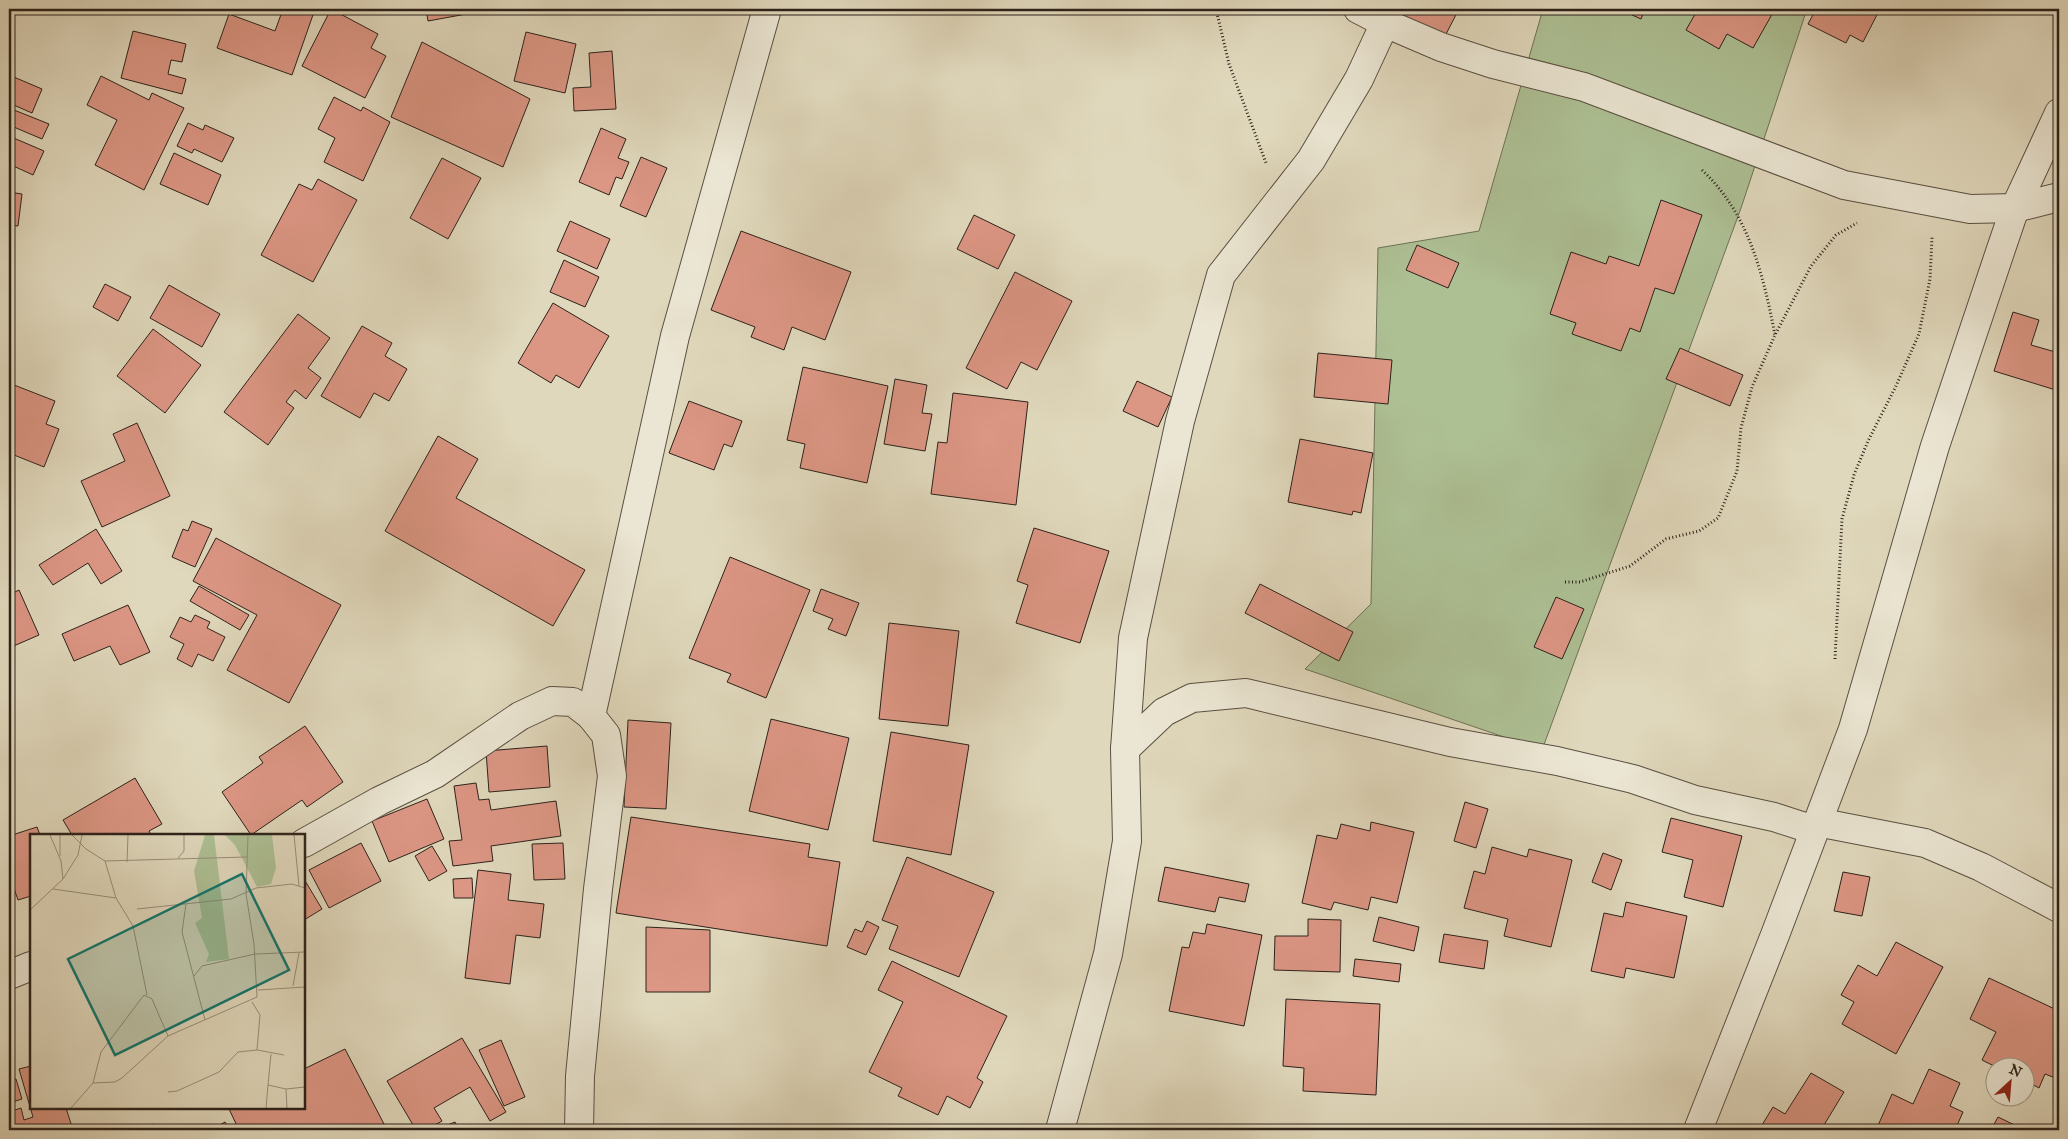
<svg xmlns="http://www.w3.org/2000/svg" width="2068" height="1139" viewBox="0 0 2068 1139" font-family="'IM FELL Great Primer',serif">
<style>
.green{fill:#adc094;stroke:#6c7157}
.building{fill:#dc9684;stroke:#2c221a}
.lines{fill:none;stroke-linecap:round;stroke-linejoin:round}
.street-casing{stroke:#595042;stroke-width:30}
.path{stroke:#2c221a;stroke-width:3;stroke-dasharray:1 2.5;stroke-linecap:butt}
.street{stroke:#ebe6d3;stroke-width:28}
.inset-road{fill:none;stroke:#988f7b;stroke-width:1}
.view{fill:#0f766e;fill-opacity:0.15;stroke:#0f766e;stroke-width:2.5}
.inset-edge{fill:none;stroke:#2c221a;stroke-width:2.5}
</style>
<rect width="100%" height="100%" fill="#e0d8bc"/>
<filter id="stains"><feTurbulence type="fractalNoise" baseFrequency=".004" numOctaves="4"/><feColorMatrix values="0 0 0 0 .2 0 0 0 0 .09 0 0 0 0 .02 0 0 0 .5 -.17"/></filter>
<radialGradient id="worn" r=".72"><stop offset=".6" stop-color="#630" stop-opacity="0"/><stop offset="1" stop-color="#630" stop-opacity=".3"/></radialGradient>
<polygon class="green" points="1543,9 1807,9 1741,208 1542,750 1305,669 1371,604 1378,248 1479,231"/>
<g class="building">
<polygon points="283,9 315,9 292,75 217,48 229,14 275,31"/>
<polygon points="331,9 378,34 371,48 386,56 365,98 302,66"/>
<polygon points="426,9 483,9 483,11 428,21"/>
<polygon points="1390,9 1459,9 1445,36"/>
<polygon points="1619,9 1645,9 1641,19"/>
<polygon points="1698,9 1775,9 1753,48 1727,34 1719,49 1686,30"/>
<polygon points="1816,9 1880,9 1863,42 1850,35 1846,43 1808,24"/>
<polygon points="133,31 186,44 182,62 171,60 168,74 186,79 182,94 121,78"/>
<polygon points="526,32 576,44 565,93 514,81"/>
<polygon points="422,42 530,99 503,167 391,117"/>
<polygon points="612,51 616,109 574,111 573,88 591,87 589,53"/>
<polygon points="9,75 42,89 32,113 9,103"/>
<polygon points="101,76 149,100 152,93 184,108 144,190 95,165 117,120 87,105"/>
<polygon points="334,97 361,111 363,107 390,122 363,181 324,162 335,138 318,129"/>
<polygon points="9,108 49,124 42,139 9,125"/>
<polygon points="188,123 203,130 205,125 234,138 222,162 194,149 192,153 177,146"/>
<polygon points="601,128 626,139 618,158 629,162 622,179 616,177 609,195 579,182"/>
<polygon points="9,136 44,151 33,175 9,164"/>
<polygon points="174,153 221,175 208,205 160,184"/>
<polygon points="641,157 667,168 646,217 620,206"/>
<polygon points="442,158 481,178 448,239 410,218"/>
<polygon points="318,179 357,200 313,282 261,255 299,184 312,190"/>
<polygon points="9,192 22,194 18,226 9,225"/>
<polygon points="1661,200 1702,215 1674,294 1655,288 1640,332 1630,328 1621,351 1572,334 1576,323 1550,314 1571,252 1606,264 1609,256 1639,266"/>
<polygon points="974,215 1015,235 998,269 957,249"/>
<polygon points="570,221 610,239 597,269 557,251"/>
<polygon points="741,231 851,272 825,340 792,327 784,350 751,337 755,327 711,310"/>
<polygon points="1417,245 1459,263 1448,288 1406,270"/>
<polygon points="564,260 599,277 585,307 550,292"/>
<polygon points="1015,272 1072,301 1037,370 1021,362 1007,389 966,368"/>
<polygon points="105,284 131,297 118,321 93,307"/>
<polygon points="169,285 220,314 202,347 150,318"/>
<polygon points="553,303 609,336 579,388 556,375 551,383 518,363"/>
<polygon points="2013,312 2039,320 2031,345 2059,353 2059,391 1994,371"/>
<polygon points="298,314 330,338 308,368 321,378 306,399 295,390 286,402 294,408 268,445 224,412"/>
<polygon points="362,326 392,343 385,356 407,369 389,401 374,393 360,418 321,396"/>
<polygon points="153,329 201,365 165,413 117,376"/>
<polygon points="1680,348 1743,375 1730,406 1666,379"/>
<polygon points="1318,353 1392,360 1388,404 1314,397"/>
<polygon points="803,367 888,386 867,483 800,468 805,444 787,440"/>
<polygon points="895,379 927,385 922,413 932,414 925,451 884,444"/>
<polygon points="1137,381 1172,397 1158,427 1123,411"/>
<polygon points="9,383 55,401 46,424 59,429 44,467 9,453"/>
<polygon points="953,393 1028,402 1016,505 931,494 938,442 947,443"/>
<polygon points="689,401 742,421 732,447 724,444 714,470 669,453"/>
<polygon points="137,423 170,496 102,527 81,481 125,461 113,434"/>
<polygon points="438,436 478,459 456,498 585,570 553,626 385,531"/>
<polygon points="1300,439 1373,453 1361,513 1353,511 1352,515 1288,502"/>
<polygon points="192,521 212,529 195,567 172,557 183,529 188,531"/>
<polygon points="1034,528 1109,551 1080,643 1016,623 1028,585 1017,581"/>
<polygon points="96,529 122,571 101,584 88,563 53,585 39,565"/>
<polygon points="216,538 341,605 289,703 227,670 257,615 193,581"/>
<polygon points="730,557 810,590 766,698 727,682 731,674 689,658"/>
<polygon points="1260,584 1353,632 1339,661 1245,613"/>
<polygon points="199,586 249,615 240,630 190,601"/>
<polygon points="821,589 859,603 846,636 828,629 833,619 813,611"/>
<polygon points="19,590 39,635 9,648 9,595"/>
<polygon points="1556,597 1584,609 1562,659 1534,647"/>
<polygon points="128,605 150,652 120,665 110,646 74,661 62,634"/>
<polygon points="195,615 210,622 207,628 225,637 213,661 198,654 192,667 177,659 184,644 170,637 180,617 191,622"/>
<polygon points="889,623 959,631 948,726 879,719"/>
<polygon points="771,719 849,738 828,830 749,811"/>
<polygon points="628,720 671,723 666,809 624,807"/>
<polygon points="305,726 343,782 307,807 302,800 251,835 222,792 263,763 259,757"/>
<polygon points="891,732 969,745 951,855 873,841"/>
<polygon points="547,746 550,787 489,792 486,751"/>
<polygon points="135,778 162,824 149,831 151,835 72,835 63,820"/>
<polygon points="476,783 479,800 489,799 491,810 556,801 561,836 491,846 493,861 453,866 449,841 462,840 454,786"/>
<polygon points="427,799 444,839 389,862 372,821"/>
<polygon points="1465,802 1488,809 1476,848 1454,841"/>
<polygon points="631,817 810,844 808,857 840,862 827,946 616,913"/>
<polygon points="1671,818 1742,836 1723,907 1684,897 1693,860 1662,852"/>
<polygon points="1371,822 1414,832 1397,903 1371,897 1368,910 1334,902 1331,910 1302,903 1317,835 1337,839 1341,824 1370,831"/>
<polygon points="37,827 40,835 31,835 31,896 18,900 11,880 9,881 9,836"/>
<polygon points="361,843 381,881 329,908 309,870"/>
<polygon points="563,843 565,879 534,880 532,844"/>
<polygon points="432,846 447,871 429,881 415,856"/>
<polygon points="1492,847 1527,857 1529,849 1572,860 1551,947 1504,936 1508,919 1464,908 1474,871 1485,874"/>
<polygon points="1603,853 1622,860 1611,890 1592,882"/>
<polygon points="907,857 994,892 959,977 889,949 898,926 882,920"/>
<polygon points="1165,867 1249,884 1245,902 1219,897 1215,912 1158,901"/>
<polygon points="478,870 511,874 508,900 544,904 540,938 516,935 510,984 465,978"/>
<polygon points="1843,872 1870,877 1862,916 1834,911"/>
<polygon points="472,878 473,898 454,898 453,879"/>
<polygon points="304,879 322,909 304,920"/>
<polygon points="1626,902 1687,916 1674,978 1626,968 1624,978 1591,971 1604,913 1623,917"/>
<polygon points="1379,917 1419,927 1414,951 1373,941"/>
<polygon points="1308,919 1341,920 1340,972 1274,970 1275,936 1308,936"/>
<polygon points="867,921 879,927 866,955 847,947 855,929 862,932"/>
<polygon points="1207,924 1262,935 1244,1026 1169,1011 1182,947 1189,948 1193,932 1205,934"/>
<polygon points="646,927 710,930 710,992 646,992"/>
<polygon points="1444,934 1488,941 1484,969 1439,962"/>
<polygon points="1896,942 1943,967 1896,1054 1842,1024 1854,1002 1841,995 1858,965 1877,976"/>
<polygon points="1355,959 1401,964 1399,982 1353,976"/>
<polygon points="892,961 1007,1016 977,1078 983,1082 970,1108 947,1096 938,1115 898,1096 902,1088 869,1072 903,1002 878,990"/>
<polygon points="1989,978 2059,1011 2059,1063 2053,1077 2045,1074 2039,1088 2026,1081 2026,1066 1996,1067 1982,1060 1996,1032 1970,1019"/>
<polygon points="1286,999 1380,1004 1376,1095 1303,1091 1304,1068 1283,1066"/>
<polygon points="462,1038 506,1112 490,1121 470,1087 434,1108 442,1121 426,1130 416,1130 387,1081"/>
<polygon points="501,1040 525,1097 504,1106 479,1050"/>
<polygon points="345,1049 384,1124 372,1130 239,1130 229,1109 304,1108 304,1069"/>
<polygon points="31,1066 31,1108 66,1108 73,1130 9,1130 9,1112 21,1108 24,1120 33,1117 19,1069"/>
<polygon points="1929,1069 1960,1083 1950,1106 1963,1112 1955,1130 1876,1130 1892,1094 1913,1104"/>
<polygon points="1811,1073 1844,1092 1821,1130 1759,1130 1773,1107 1785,1114"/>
<polygon points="16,1079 22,1099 9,1103 9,1081"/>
<polygon points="1998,1117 2025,1130 1991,1130"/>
<polygon points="225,1122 230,1130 211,1130"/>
<polygon points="455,1122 459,1130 435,1130"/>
<polygon points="153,1124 157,1130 141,1130"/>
</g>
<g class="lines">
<g class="street-casing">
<g id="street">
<polyline points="1358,9 1385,23 1441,47 1493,64 1584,87 1844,185 1970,209 2015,208 2059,197"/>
<polyline points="591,716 675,336 767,9"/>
<polyline points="1125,749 1164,712 1192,698 1246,693 1450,742 1557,761 1633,779 1695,800 1774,817 1814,830"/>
<polyline points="1817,822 1925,843 1981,867 2059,908"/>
<polyline points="304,843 379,801 435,774 520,716 552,701 573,702 591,716 606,735 612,776 598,889 580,1076 579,1130"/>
<polyline points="9,975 31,966"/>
<polyline points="1060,1130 1108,954 1127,841 1125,749 1133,638 1180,421 1221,275 1311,160 1359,79 1385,23"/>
<polyline points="1698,1130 1775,935 1853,729 1935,446 2000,252 2015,208 2059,113"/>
</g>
</g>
<g class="path">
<polyline points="1216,9 1229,64 1266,163"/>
<path d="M1702 170C1749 214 1763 274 1775 335"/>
<polyline points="1565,582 1580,582 1630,566 1666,539 1699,531 1718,518 1737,471 1741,428 1752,387 1775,335 1811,266 1836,235 1857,223"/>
<polyline points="1835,659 1842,519 1854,475 1868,441 1896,386 1919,334 1930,279 1932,237"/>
</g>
<use href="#street" class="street"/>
</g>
<g transform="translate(30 834)">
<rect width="275" height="275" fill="#e0d8bc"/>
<path d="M175 1H184L199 125 176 128 179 120 165 89 172 84 164 37ZM195 1H242L246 34 241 50 227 53 205 11Z" fill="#adc094"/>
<path class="inset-road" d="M20 1 31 27 33 45M30 1V22M42 1 56 15 75 27 217 23M264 1 269 52M148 24 154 17V1M75 27 86 64 103 92 117 161M97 28 98 1M23 55 86 64M156 70 152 98 175 186M107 75 201 65 226 54 262 50 275 54M0 76 33 45 48 21 52 1M225 120 275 118M164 142 172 132 225 120M263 152 269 119M228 156 275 153M227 216 254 221M241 220 238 251 256 255 275 253M63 249 85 248 92 244 138 202M256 255 257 274M138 258 147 257 189 238 208 218 227 216 230 181 222 168M41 274 63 249 71 218 114 161 122 165 138 202 227 163 224 110 216 60 218 1M236 274 238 251"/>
<path class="view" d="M212 40 259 136 85 221 38 125Z"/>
<rect width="275" height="275" class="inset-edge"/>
</g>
<rect width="2068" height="1139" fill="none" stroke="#e0d8bc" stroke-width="30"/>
<rect x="10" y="10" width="2048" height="1119" fill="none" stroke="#2c221a" stroke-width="2.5"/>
<rect x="15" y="15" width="2038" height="1109" fill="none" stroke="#2c221a"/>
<g transform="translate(2010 1082) rotate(26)"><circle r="24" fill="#ebe6d3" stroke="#9f9889"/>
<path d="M0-4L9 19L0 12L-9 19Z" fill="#8f2418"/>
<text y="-8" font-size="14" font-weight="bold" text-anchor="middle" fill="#2c221a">N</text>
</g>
<rect width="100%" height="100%" filter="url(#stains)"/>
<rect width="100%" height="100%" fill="url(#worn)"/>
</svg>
